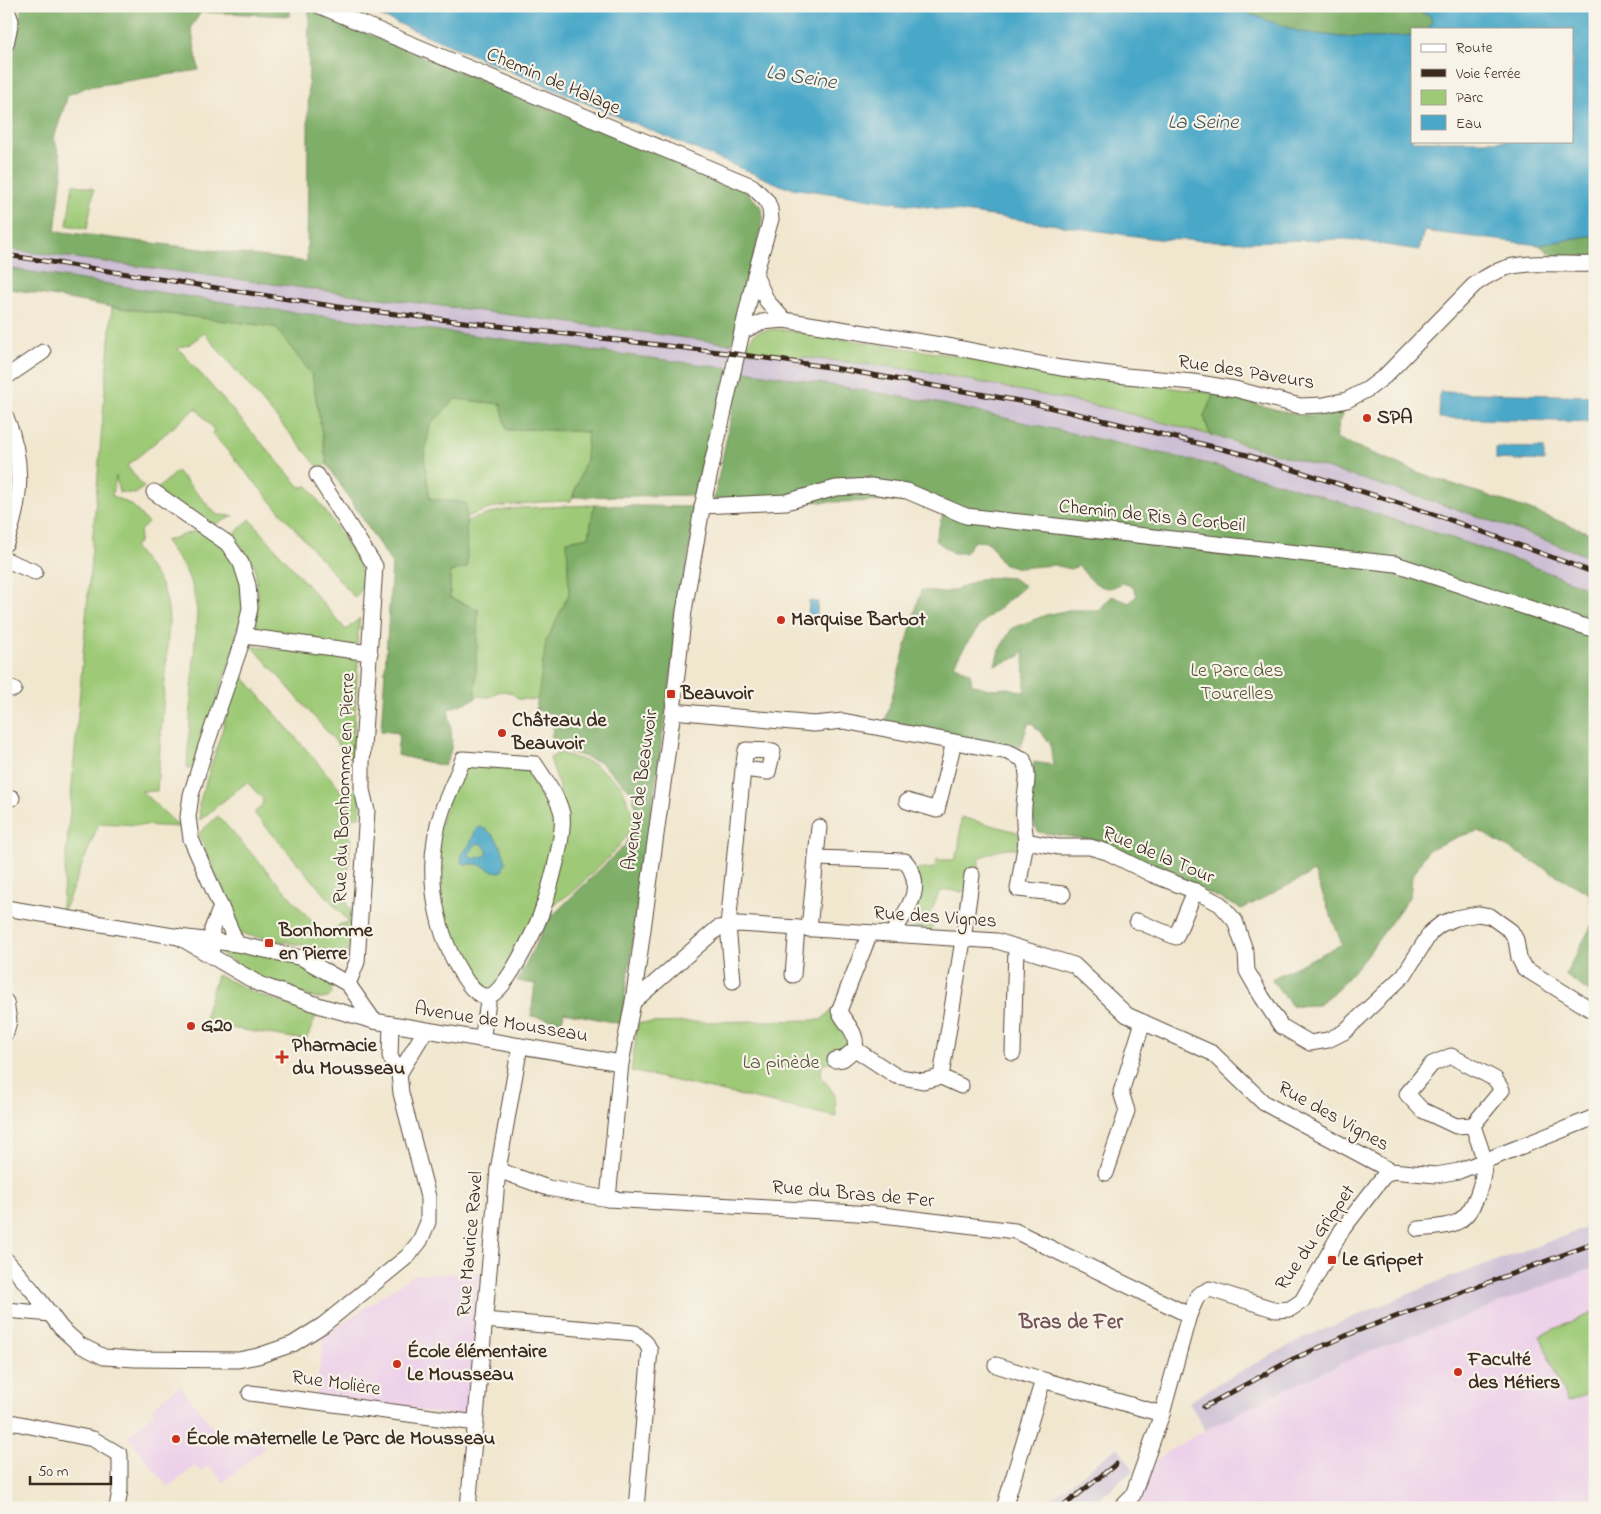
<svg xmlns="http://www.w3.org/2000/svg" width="1601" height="1514" viewBox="0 0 1601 1514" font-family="'Indie Flower',sans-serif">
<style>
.built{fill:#edd0e9}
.industrial{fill:#ccbed4}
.green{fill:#9eca77;stroke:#6c7a4a}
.forest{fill:#7eae68;stroke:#5c6c43}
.water{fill:#4aa7c8;stroke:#426873;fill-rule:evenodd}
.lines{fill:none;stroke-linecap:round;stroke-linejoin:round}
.minor-casing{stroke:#564639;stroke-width:17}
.minor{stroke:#fff;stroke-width:15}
.rail-casing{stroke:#3b2a1e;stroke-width:5}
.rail{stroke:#f7f3e8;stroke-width:3;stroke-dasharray:9;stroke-linecap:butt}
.poi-dot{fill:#c8321e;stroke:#f7f3e8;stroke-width:2}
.labels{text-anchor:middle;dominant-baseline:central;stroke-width:4.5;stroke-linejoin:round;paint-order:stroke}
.street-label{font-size:20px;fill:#3b2a1e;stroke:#f7f3e8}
.poi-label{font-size:20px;font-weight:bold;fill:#3b2a1e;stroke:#f7f3e8;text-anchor:start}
.park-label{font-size:20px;fill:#545234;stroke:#f7f3e8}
.water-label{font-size:21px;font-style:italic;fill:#40565a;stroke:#f7f3e8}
.neighbourhood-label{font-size:21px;font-weight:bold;fill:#725356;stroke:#f7f3e8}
</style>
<rect width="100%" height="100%" fill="#f7f3e8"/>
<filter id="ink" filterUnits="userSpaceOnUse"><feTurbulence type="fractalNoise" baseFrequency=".02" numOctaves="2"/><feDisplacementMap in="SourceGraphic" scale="10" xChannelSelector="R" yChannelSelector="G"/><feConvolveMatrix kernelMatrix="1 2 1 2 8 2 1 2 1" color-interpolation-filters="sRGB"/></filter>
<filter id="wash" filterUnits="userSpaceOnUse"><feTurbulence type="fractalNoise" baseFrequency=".0096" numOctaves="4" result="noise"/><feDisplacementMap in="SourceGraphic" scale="20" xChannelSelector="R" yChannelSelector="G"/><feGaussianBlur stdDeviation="1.12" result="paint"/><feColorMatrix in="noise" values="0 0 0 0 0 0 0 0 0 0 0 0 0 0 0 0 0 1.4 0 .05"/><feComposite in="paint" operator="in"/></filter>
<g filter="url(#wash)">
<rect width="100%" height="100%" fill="#f1e7cf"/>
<g class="built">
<polygon points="1595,1267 1595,1508 1132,1508 1158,1458 1205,1430 1283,1390 1361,1355"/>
<polygon points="482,1273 468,1418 315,1394 325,1335 415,1274"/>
<polygon points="180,1386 224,1442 247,1425 265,1448 223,1482 210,1466 200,1471 195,1466 168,1487 128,1436 154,1413 151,1408"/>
</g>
<g class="industrial">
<polygon points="6,249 732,344 728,368 261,308 6,268"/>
<polygon points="746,351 920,370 1112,409 1309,463 1441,504 1541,538 1595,559 1595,591 1529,565 1381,515 1289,486 1209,464 938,403 741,370"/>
<polygon points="1595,1225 1595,1267 1361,1355 1283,1390 1205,1430 1189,1402 1222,1381 1306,1337 1442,1280"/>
<polygon points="1118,1447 1134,1470 1087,1508 1039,1508"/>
</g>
<g class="green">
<polygon points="73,184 94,189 87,229 67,225"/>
<path d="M112 307 275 327 312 375 327 464 320 469 204 333 190 344 178 348 300 487 308 486C318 501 363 563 363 576 364 583 360 593 355 598L212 433 214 430 196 408 127 466 144 487 135 494 119 492 116 476 112 496 132 505 148 523 140 531 139 542 134 546C155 578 167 580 169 622L157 791H141L180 827 99 823 61 917Z"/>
<path d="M776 329 1011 364 1081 377 1214 393 1204 416 1210 435 1112 409 920 370 746 351C752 330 756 332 776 329Z"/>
<polygon points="455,399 501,404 507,430 532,429 588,432 586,459 571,501 541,502 495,507 466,517 465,503 430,499 424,457 430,425"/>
<polygon points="177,471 217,515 234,516 206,528 241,563 247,622 236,628 237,639 194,768 187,768 197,611 193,588 185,569 165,541 204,528 154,492"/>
<path d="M594 505 589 537 567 541 569 594 546 642 538 700 518 699C510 689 499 689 490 697L478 696 475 699 478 609 450 598V572L467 567 466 521 499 511 520 508Z"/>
<polygon points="250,519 346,630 360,618 356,651 256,638 258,592 254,564 232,536"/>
<polygon points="252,646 358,660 352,760"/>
<polygon points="240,673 336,784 341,792 362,790 360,817 351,817 347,907 352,908 350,922 351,950 345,953 241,934 198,834 218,816 326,937 339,925 349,922 254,813 262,805 263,799 247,782 200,820 199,804"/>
<polygon points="560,753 594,764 621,785 635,818 627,836 611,855 571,893 552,906 549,906 560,790 550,758"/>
<polygon points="469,766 534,771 562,813 550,883 505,983 480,995 440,925 436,835 456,778"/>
<path d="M961 817 1017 832 1025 849C1010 846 992 851 979 859V876L962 892 945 890 939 893 928 919 933 927 931 930 907 925 902 918 913 870 935 868 936 860H954L959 847Z"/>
<polygon points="229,948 304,963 320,972 331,983 330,986 332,994 328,998 321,999 281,989 221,954 224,949"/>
<polygon points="217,975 259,995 317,1014 306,1040 205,1024 206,1012"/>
<polygon points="832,1010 853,1044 835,1060 822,1064 821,1076 835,1095 836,1117 631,1071 638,1023 821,1020"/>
<polygon points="1595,1312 1595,1391 1567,1402 1540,1335"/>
</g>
<g class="forest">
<polygon points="22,6 290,6 290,16 201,12 191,27 199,70 87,87 68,95 54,138 63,165 55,231 307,262 309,10 743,188 761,207 763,218 732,344 6,249 6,101"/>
<polygon points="1219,6 1406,6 1430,16 1432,22 1428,29 1412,29 1412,35 1378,38 1341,37 1300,32 1244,12"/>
<polygon points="1587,236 1595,236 1595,259 1555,257 1539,245"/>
<path d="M6 268 261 308 728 368 696 495 573 497 586 459 588 432 532 429 507 430 501 404 455 399 430 425 424 457 430 499 466 503 467 567 450 572V598L478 609 475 699 448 709C451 730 456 748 444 766L397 755 399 733 381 731 392 564 327 464 312 375 275 327 112 307 6 288Z"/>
<path d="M741 370 938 403 1209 464 1289 486 1455 539 1529 565 1595 591V996L1565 975 1594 921 1590 894 1479 831 1460 836 1428 850 1412 877 1410 896 1365 958 1335 991 1318 1005 1292 1006 1271 979 1342 944 1314 872 1242 909 1099 841 1038 832 1028 808 1034 762 1053 765 1050 743 1032 723 1028 724 1021 747 884 726 921 590 942 593 958 589 979 579 999 577 1012 578 1025 586 983 622 967 643 954 664 970 673 972 684 989 689 1008 688 1025 692 1024 650 1019 657 995 665 999 650 1012 628 1046 615 1069 610H1099L1112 596 1129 603 1137 595 1132 586 1121 583C1104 596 1090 580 1079 566L1070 569 1054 565 1018 568 1002 563 995 551 988 542 974 541 965 553H953L935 540 947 501 821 502 782 497 713 503Z"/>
<path d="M1214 393 1293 414 1313 415 1343 409 1336 438 1420 473 1525 508 1595 535V559C1469 510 1340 471 1210 435L1204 416Z"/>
<polygon points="594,505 695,507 621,1024 564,1012 562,1022 531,1016 535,984 517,981 548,920 625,845 638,816 632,792 600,762 551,746 554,714 536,710 546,642 569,594 567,541 589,537"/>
</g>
<g class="water">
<polygon points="357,6 1219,6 1244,12 1300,32 1341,37 1378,38 1412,35 1412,141 1572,141 1572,29 1428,29 1432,22 1430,16 1406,6 1595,6 1595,236 1587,236 1539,245 1424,231 1419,250 1346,239 1245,242 1157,239 785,187"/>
<polygon points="1440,392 1595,396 1595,422 1439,418"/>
<polygon points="1496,447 1544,448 1544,461 1496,459"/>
<polygon points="809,601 818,602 816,620 808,619"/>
<path d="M481 827C496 833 503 848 506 863L501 872C486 872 483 860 465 865L461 861 462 854 470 844 476 829ZM480 843C485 846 488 850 487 855L472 859 469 854 475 845Z"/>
</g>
</g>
<g filter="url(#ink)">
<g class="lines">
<g class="minor-casing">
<g id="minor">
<polyline points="320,6 752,186 767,201 770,209 771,219 755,275 703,503 684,611 673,711 633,1002 621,1063 608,1199"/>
<polyline points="6,44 11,21 6,6"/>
<polyline points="755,275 767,301 784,320"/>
<path d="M743 331 762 322 784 320 953 347 1061 368 1126 376 1193 382 1235 389 1300 406 1324 405 1347 400 1368 389 1385 376 1474 285C1485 277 1496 270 1509 267 1535 261 1568 265 1595 264"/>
<polyline points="6,377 43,352"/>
<path d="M6 417C24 460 22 500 6 543"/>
<polyline points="317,475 375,566 362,763 362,790 367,811 357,962 348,984"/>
<polyline points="154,492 227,543 241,563 248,585 250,608 244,636 206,746 191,795 188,817 191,839 237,944"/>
<polyline points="702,506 786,502 836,488 871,486 907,491 966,516 1396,564 1595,630"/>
<polyline points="6,560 35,572"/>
<polyline points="244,636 370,653"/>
<polyline points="6,687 14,689"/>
<path d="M673 711 814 724 843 721 1008 752 1023 759C1031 775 1025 789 1024 806 1023 818 1024 829 1026 841L1058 847H1090L1107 852 1151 874 1195 891 1220 904 1235 921 1246 953 1247 971 1262 997 1281 1026 1310 1043 1328 1040 1344 1032 1404 975 1431 932 1441 924 1456 918 1478 914 1490 916 1511 931 1516 940 1519 958 1524 968 1595 1012"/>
<path d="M463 759 535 764C544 778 559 798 562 814 565 836 549 892 541 914 535 930 505 993 489 996 476 998 467 982 461 973 432 925 424 861 443 808 449 792 457 776 463 759Z"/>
<polyline points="6,798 12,798"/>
<polyline points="907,801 937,810 954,742"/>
<polyline points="1026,841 1018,889 1063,894"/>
<path d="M816 858 905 861C927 887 907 910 892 934"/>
<polyline points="6,908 179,937 237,944 302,958 348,984 374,1021"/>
<polyline points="1137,921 1176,937 1195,891"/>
<polyline points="809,929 819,827"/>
<path d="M870 933 839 1011C846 1025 858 1032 855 1049L896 1076 923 1081 941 1077 961 1086"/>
<polyline points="179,937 259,984 321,1006 374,1021 621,1063"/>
<polyline points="212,949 212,929 221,907"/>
<polyline points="793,975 797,928"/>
<polyline points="733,981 728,926 743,769 746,750 773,751 768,772 743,769"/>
<polyline points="6,1002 9,1021 6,1033"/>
<polyline points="633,1002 718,928 738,924 997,941 1074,965 1127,1015 1212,1053 1264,1103 1391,1171"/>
<polyline points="482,1040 489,996"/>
<polyline points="1013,1053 1016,947"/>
<polyline points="835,1060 843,1059 855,1049"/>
<polyline points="399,1074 425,1031"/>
<polyline points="941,1077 963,940 972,875"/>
<polyline points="498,1170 548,1188 608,1199 874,1214 1015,1231 1189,1315"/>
<polyline points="1106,1173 1127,1111 1121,1092 1143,1022"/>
<path d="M1418 1229C1429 1228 1450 1227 1459 1221 1475 1211 1484 1181 1484 1162 1483 1151 1476 1137 1473 1125L1502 1090 1495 1079 1451 1056 1432 1064 1407 1094 1422 1110 1456 1126 1473 1125"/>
<polyline points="6,1260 32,1290 61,1328 80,1345 104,1357 135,1359 238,1360 258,1356 293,1344 323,1325 408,1256 420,1241 428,1222 428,1197 401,1093 399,1074 390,1056 391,1025"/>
<polyline points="6,1310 51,1314"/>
<polyline points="484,1320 635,1333 646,1343 650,1350 636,1508"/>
<polyline points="996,1365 1043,1380"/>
<polyline points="250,1393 476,1423"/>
<polyline points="6,1421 93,1439 120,1455 120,1490 117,1508"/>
<polyline points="468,1508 498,1170 520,1046"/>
<polyline points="1004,1508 1043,1380 1162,1414"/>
<polyline points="1120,1508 1133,1495 1162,1414 1189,1315 1198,1295 1210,1289 1276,1310 1290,1309 1302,1301 1342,1230 1383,1177 1391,1171 1436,1175 1459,1171 1595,1117"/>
</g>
</g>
<use href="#minor" class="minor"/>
<g class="rail-casing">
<g id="rail">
<polyline points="6,255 345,308 736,354 828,367 1036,404 1247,455 1442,517 1595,573"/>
<polyline points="1204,1407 1293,1359 1357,1331 1595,1243"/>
<polyline points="1061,1508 1116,1464"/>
</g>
</g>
<use href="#rail" class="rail"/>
</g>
</g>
<g class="poi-dot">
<circle cx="1367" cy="418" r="5"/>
<circle cx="781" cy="620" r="5"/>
<rect x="666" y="689" width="10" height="10" rx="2.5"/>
<circle cx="502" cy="733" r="5"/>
<rect x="264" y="938" width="10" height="10" rx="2.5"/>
<circle cx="191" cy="1026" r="5"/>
<path d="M279.5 1049.5h5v5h5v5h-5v5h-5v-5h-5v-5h5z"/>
<rect x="1327" y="1255" width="10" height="10" rx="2.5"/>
<circle cx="397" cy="1364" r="5"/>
<circle cx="1458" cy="1372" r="5"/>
<circle cx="176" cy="1439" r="5"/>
</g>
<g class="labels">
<g class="street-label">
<text transform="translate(553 82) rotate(23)">Chemin de Halage</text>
<text transform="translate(1246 373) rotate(9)">Rue des Paveurs</text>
<text transform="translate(1152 517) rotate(6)">Chemin de Ris à Corbeil</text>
<text transform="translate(345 788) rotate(-88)">Rue du Bonhomme en Pierre</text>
<text transform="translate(641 790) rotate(-82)">Avenue de Beauvoir</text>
<text transform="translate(1158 856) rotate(23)">Rue de la Tour</text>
<text transform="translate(935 918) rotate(4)">Rue des Vignes</text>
<text transform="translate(501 1023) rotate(9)">Avenue de Mousseau</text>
<text transform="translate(1333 1117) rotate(29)">Rue des Vignes</text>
<text transform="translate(853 1195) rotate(5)">Rue du Bras de Fer</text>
<text transform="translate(1316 1238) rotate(-55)">Rue du Grippet</text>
<text transform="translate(471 1244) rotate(-85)">Rue Maurice Ravel</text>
<text transform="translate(336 1384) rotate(8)">Rue Molière</text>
</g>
<g class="poi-label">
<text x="1377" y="418">SPA</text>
<text x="791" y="620">Marquise Barbot</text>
<text x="681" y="694">Beauvoir</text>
<text x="512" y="721">Château de<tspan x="512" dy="23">Beauvoir</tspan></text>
<text x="279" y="931">Bonhomme<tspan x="279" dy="23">en Pierre</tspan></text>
<text x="201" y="1026">G20</text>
<text x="292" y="1046">Pharmacie<tspan x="292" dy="23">du Mousseau</tspan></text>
<text x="1342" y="1260">Le Grippet</text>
<text x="407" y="1352">École élémentaire<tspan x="407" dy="23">Le Mousseau</tspan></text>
<text x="1468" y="1360">Faculté<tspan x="1468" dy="23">des Métiers</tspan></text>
<text x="186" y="1439">École maternelle Le Parc de Mousseau</text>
</g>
<g class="park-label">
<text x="1237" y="671">Le Parc des<tspan x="1237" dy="23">Tourelles</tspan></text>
<text x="781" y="1063">La pinède</text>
</g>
<g class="water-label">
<text transform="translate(801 78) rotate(9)">La Seine</text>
<text x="1203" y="123">La Seine</text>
</g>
<g class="neighbourhood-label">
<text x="1071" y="1323">Bras de Fer</text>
</g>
</g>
<rect width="1601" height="1514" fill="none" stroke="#f7f3e8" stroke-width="25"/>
<rect x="1411" y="28" width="162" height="115" fill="#f7f3e8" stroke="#aca397"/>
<rect x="1421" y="44" width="25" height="8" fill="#ffffff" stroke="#aca397"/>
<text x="1456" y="52" font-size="15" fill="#3b2a1e">Route</text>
<rect x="1421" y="69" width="25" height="8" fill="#3b2a1e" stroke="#aca397"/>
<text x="1456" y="78" font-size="15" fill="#3b2a1e">Voie ferrée</text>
<rect x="1421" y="90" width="25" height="15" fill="#9eca77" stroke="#aca397"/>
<text x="1456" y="102" font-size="15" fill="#3b2a1e">Parc</text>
<rect x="1421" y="115" width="25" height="15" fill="#4aa7c8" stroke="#aca397"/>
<text x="1456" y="128" font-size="15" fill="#3b2a1e">Eau</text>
<path d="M30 1476v8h81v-8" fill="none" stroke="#3b2a1e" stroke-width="2.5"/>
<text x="38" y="1476" font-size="15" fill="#3b2a1e" stroke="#f7f3e8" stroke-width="4" paint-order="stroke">50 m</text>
</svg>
